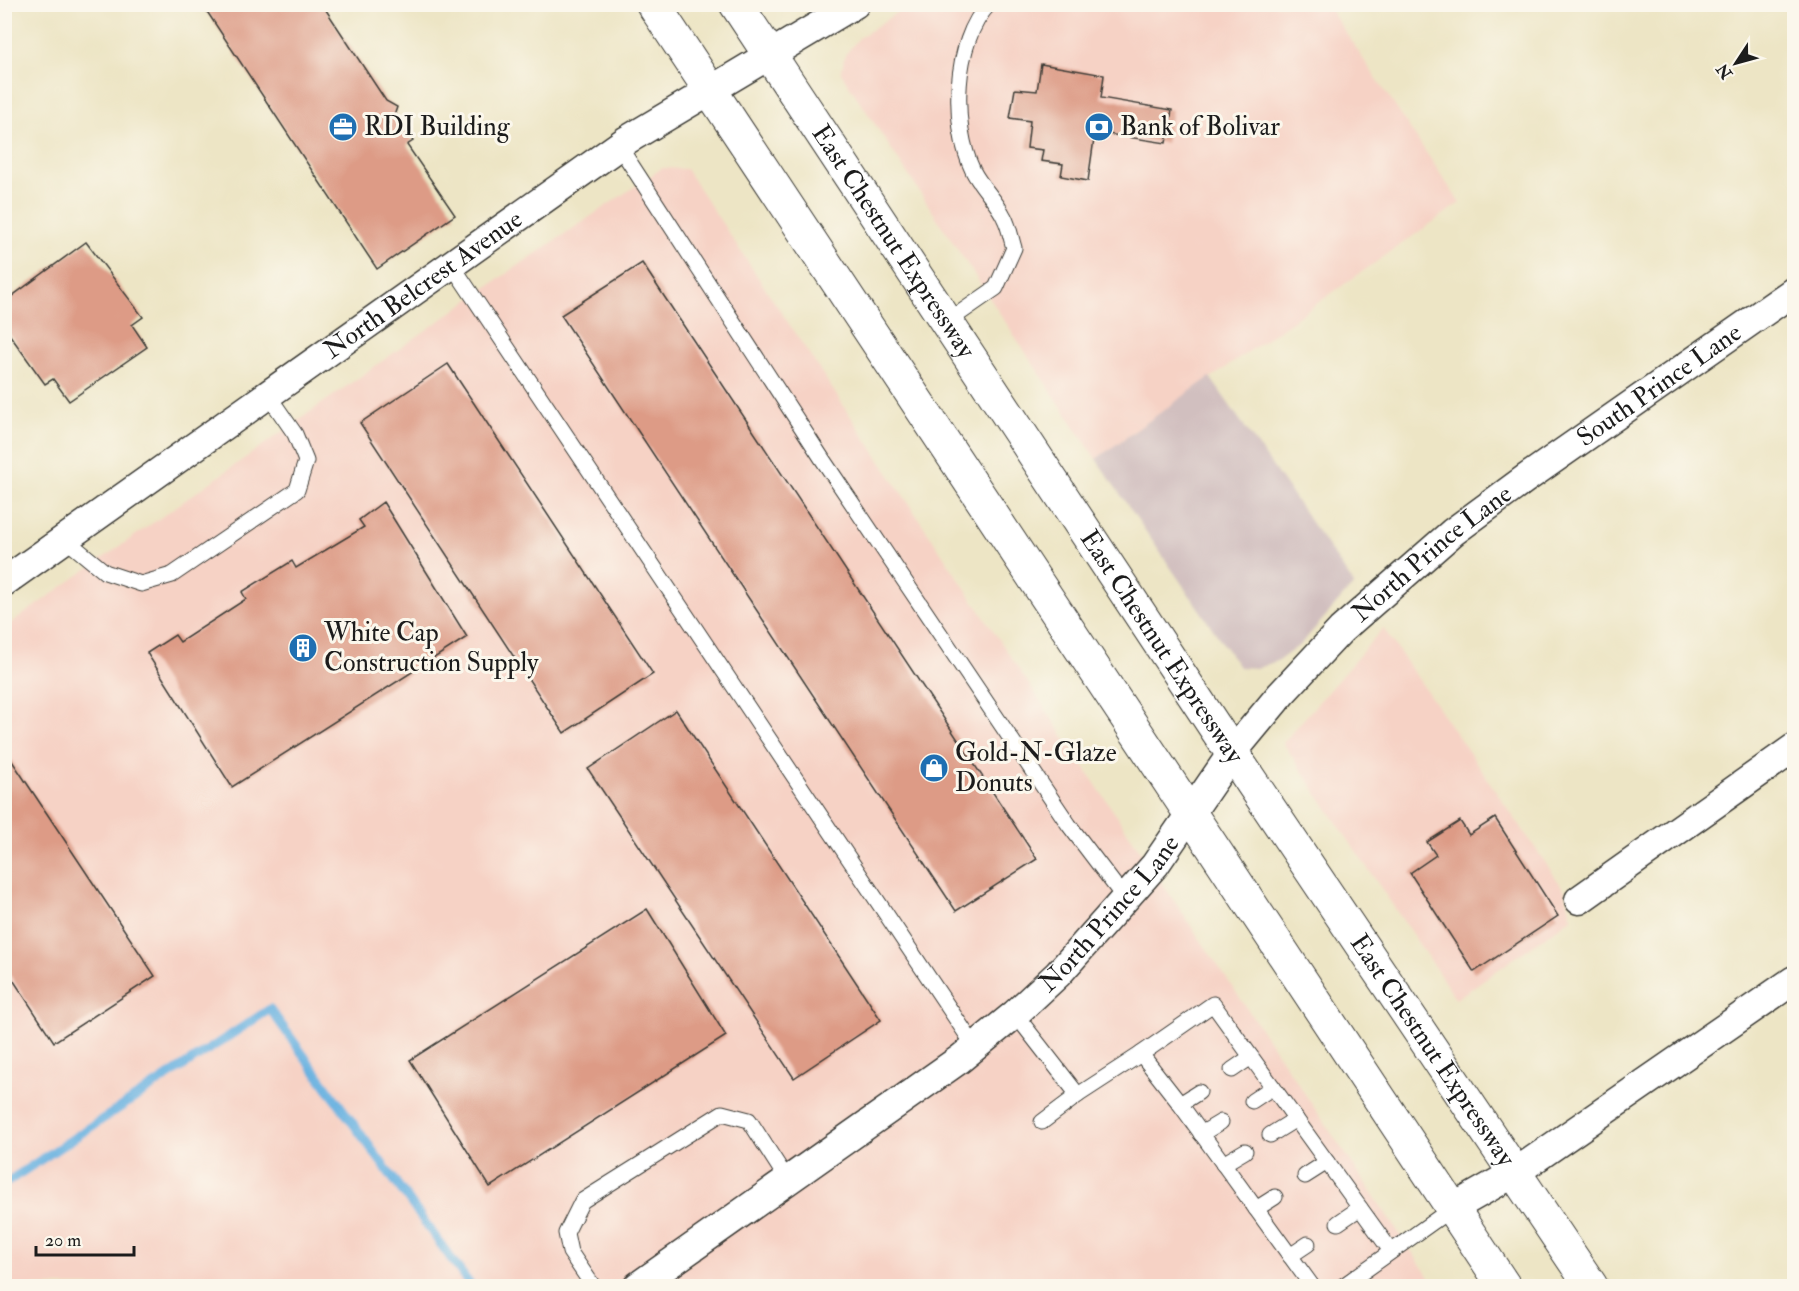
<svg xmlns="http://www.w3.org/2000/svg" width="1799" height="1291" viewBox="0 0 1799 1291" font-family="'IM FELL Double Pica',serif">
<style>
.built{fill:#f6d2c5}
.industrial{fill:#d1bfbf}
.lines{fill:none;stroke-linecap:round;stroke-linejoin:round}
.stream{stroke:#68b1e0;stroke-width:9}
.building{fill:#dd9b86}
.service-casing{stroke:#3b3a35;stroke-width:17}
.minor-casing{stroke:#3b3a35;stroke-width:31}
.primary-casing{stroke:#3b3a35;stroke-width:35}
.service{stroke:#fff;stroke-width:15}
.minor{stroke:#fff;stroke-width:28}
.primary{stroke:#fff;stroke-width:33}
.labels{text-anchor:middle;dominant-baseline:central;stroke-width:6;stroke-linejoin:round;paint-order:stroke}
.poi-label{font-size:26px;fill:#1c1c1c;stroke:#fbf7ec;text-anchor:start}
.street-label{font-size:26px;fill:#1c1c1c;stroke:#fbf7ec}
</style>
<rect width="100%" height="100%" fill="#fbf7ec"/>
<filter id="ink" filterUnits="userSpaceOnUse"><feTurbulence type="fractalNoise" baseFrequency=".0167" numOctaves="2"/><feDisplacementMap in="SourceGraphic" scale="12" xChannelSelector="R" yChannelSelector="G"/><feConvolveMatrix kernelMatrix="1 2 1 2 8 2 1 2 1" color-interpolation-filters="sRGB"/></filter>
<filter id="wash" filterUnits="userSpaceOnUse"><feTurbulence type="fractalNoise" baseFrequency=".008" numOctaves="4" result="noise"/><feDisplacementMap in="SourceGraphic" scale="24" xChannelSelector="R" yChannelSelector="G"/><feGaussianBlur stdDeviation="1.35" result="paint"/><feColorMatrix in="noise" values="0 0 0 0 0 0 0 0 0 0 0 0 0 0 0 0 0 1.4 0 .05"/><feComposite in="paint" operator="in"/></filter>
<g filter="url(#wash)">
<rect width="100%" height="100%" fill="#ede5c5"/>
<g class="built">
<polygon points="908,5 1327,5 1460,203 1096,459 841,73 845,55 859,38"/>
<polygon points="662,168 686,169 1118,818 1435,1286 5,1286 4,628 500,278"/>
<polygon points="1383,628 1565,891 1572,918 1456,999 1283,743"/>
</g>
<polygon class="industrial" points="1210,377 1354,584 1301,644 1279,660 1258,668 1239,667 1096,459"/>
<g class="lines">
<polyline class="stream" points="4,1184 270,1009 471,1286"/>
</g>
<g id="blocks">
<g class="building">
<polygon points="202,4 322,4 386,101 397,107 395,113 413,141 407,145 455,215 377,269"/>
<polygon points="1041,64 1104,75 1101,98 1172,110 1166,143 1095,132 1088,181 1061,176 1063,164 1041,161 1043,150 1027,148 1030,121 1010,118 1015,89 1037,91"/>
<polygon points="86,242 143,317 132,325 147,347 69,401 53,379 45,384 4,327 4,302"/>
<polygon points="642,263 1037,859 956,911 561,315"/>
<polygon points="448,364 653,674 564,733 360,423"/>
<polygon points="383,502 467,637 232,787 147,653 175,635 180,642 246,599 242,592 292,561 296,568 364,527 359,520"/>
<polygon points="676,710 881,1020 794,1078 588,769"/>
<polygon points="10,758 155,976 54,1042 4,966 4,762"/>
<polygon points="1495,818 1558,916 1474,972 1410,873 1436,855 1427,842 1460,821 1469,835"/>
<polygon points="647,909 726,1036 490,1187 410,1060"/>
</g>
</g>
</g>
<g filter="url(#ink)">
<use href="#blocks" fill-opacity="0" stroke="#3b3a35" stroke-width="1.5"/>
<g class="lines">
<g class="service-casing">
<g id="service">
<polyline points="619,146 823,460 1069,825 1126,900"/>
<polyline points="452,265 975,1047"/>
<path d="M947 322 996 288 1014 248C1011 238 1009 226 1004 217 996 200 981 187 973 171 951 125 953 42 989 4"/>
<polyline points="65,539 105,572 141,584 172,575 297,490 306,461 295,434 268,395"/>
<polyline points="1015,1014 1078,1095 1141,1054 1180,1104 1312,1286"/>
<polyline points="1141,1054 1213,1004 1391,1251"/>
<polyline points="1232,1070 1251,1057"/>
<polyline points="1252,1101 1273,1087"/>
<polyline points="1180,1104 1199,1092"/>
<polyline points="1042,1122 1078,1095"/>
<polyline points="1201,1134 1221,1122"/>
<polyline points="1270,1135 1296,1119"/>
<polyline points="1223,1164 1245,1151"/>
<polyline points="1305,1176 1327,1162"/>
<polyline points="1256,1209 1275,1197"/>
<polyline points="1338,1223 1360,1208"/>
<polyline points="1290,1256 1308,1244"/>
<polyline points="593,1286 570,1252 566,1233 582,1201 722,1113 749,1120 788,1181"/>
<polyline points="1343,1286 1451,1209"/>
</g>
</g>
<g class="minor-casing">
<g id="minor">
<path id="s1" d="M4 582 627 140 855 4"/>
<polyline points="1579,900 1794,748"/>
<polyline points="1451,1209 1516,1172 1794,980"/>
<path id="s2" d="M638 1286 960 1059 1015 1014 1058 974 1155 865 1232 753 1281 694 1341 630 1453 532 1525 479 1794 291"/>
</g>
</g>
<g class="primary-casing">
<g id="primary">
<polyline points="653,4 1504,1286"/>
<path id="s3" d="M736 4 1232 753 1591 1286"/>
</g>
</g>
<use href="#service" class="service"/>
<use href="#minor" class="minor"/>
<use href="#primary" class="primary"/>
</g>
</g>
<defs>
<g id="office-disc" transform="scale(1.5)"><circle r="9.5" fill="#1f6fb2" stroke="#fbf7ec"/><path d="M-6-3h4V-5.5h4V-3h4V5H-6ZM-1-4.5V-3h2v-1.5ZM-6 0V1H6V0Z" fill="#fff"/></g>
<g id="bank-disc" transform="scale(1.5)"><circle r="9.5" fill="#1f6fb2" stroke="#fbf7ec"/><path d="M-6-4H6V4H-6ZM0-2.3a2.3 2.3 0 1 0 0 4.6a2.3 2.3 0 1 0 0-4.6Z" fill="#fff"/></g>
<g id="building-disc" transform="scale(1.5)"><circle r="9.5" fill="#1f6fb2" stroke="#fbf7ec"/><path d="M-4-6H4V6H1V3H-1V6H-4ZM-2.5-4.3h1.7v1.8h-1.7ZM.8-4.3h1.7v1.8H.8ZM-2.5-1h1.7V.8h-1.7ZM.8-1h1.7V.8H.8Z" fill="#fff"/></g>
<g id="shop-disc" transform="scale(1.5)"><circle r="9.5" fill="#1f6fb2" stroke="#fbf7ec"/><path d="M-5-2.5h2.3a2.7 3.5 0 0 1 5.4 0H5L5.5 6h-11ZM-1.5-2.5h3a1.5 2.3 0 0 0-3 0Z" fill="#fff"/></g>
</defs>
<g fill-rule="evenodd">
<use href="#office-disc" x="343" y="127"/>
<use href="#bank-disc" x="1099" y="127"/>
<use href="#building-disc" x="303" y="648"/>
<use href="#shop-disc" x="934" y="768"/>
</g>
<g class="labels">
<g class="poi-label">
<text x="364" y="127">RDI Building</text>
<text x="1120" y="127">Bank of Bolivar</text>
<text x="324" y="633">White Cap<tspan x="324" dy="30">Construction Supply</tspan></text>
<text x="955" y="753">Gold-N-Glaze<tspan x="955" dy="30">Donuts</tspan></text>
</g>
<g class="street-label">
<text stroke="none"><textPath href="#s3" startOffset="285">East Chestnut Expressway</textPath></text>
<text stroke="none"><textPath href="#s1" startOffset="514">North Belcrest Avenue</textPath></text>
<text stroke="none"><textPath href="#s2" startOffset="1372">South Prince Lane</textPath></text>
<text stroke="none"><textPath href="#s2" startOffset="1089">North Prince Lane</textPath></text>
<text stroke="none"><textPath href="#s3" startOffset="771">East Chestnut Expressway</textPath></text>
<text stroke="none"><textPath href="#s2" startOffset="603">North Prince Lane</textPath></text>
<text stroke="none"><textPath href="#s3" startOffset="1257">East Chestnut Expressway</textPath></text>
</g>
</g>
<rect width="1799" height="1291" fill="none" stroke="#fbf7ec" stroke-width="24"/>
<g transform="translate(1736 63) rotate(234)" stroke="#fbf7ec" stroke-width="4.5" paint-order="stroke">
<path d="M0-4.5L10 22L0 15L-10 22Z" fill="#1c1c1c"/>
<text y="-9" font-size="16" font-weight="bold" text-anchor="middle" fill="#1c1c1c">N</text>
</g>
<path d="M36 1246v9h98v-9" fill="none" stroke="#1c1c1c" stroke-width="3"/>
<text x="45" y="1246" font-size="18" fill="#1c1c1c" stroke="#fbf7ec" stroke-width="4.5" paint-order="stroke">20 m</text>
</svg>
